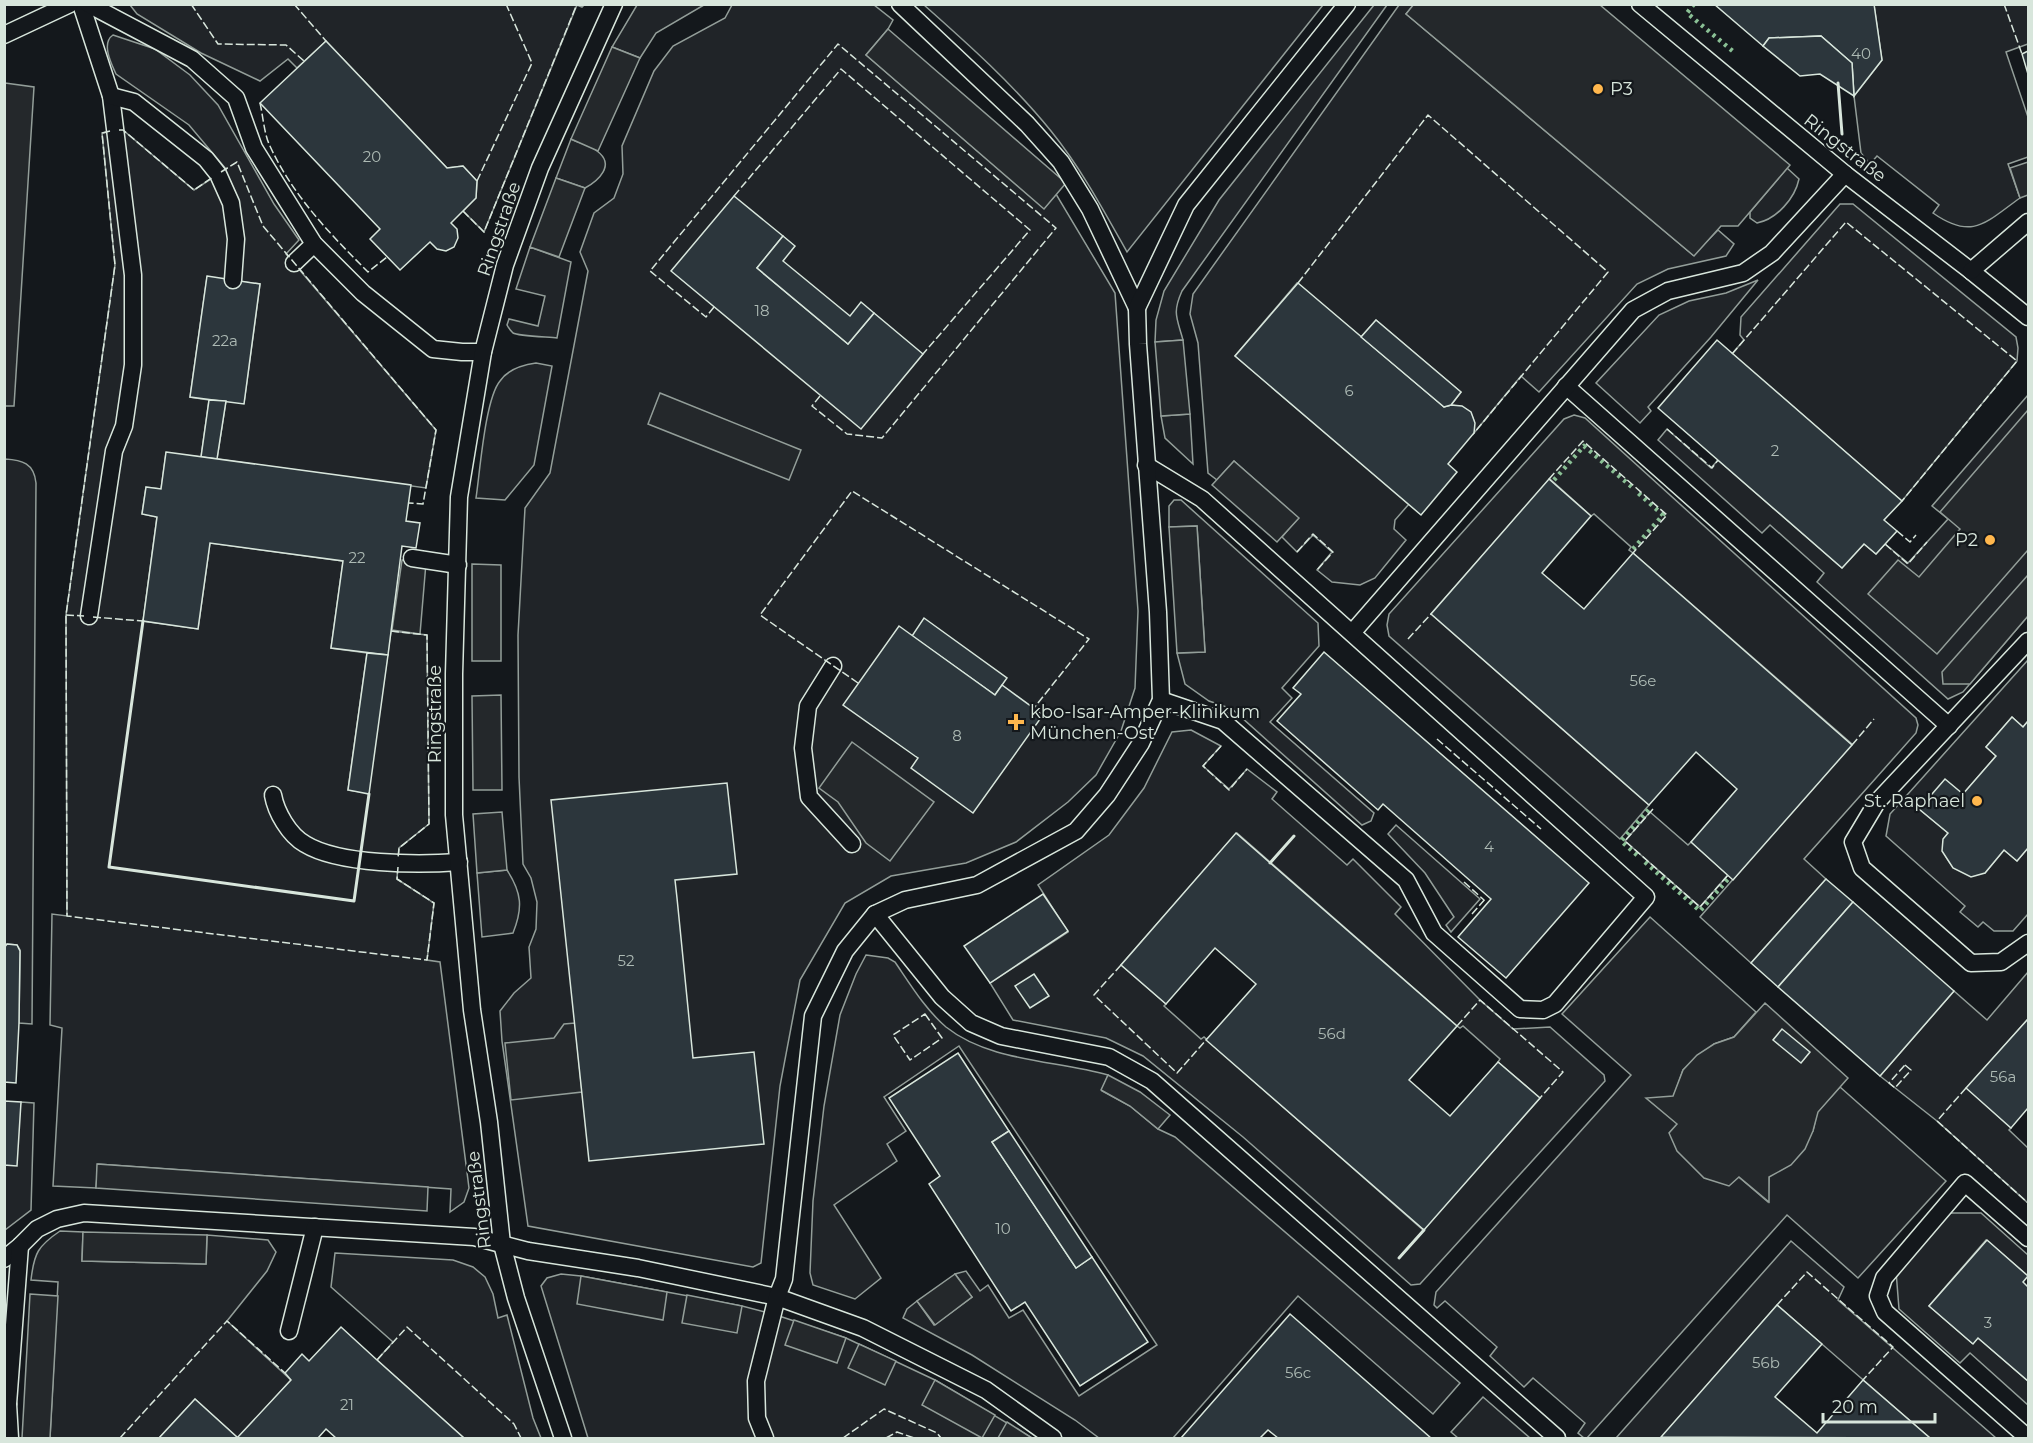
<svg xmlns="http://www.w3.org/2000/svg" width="2033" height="1443" viewBox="0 0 2033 1443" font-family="Montserrat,sans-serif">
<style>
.green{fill:#202428;stroke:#939e99;stroke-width:1.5;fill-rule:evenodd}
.parking{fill:#24282b;stroke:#939e99;stroke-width:1.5}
.building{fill:#2c363c;stroke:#d8e6dc;stroke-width:1.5}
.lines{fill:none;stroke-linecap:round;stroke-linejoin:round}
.lane-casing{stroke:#d8e6dc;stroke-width:19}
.lane{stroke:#14181c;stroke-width:16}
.hedge{stroke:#8ac095;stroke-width:4.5;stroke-dasharray:3 4.5;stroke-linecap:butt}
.fence{stroke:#d8e6dc;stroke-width:1.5;stroke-dasharray:8 3;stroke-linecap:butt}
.wall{stroke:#d8e6dc;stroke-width:3}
.poi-dot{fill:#ffb74d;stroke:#14181c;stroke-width:2}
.labels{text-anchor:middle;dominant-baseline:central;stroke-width:4.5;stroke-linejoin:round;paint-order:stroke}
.number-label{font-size:15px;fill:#adbab4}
.poi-label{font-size:18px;fill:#d8e6dc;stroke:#14181c;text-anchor:start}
.street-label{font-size:18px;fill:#d8e6dc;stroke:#14181c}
</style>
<rect width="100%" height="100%" fill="#14181c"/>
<g class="green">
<polygon points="130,5 584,5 582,7 577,5 484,232 463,211 476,198 477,181 463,166 447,168 326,41 297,68 288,59 260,81 201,53 137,14"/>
<polygon points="637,5 704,5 656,33 640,58 612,47"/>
<polygon points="732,5 874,5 893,20 888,29 866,55 1044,208 1056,194 1115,293 1138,611 1135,688 1121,731 1096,775 1068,802 1016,842 966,863 891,876 845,903 800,980 780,1086 761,1263 753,1267 528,1226 502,1041 500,1011 514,993 531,978 529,947 536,929 537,902 531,878 523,864 519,777 518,635 525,508 550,473 588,271 580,252 594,213 614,198 623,174 622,146 654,71 673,46 725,18"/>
<path d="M924 5H1323L1127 252C1104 211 1081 168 1051 131 1013 84 968 44 924 5Z"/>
<path d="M1374 5H1387L1182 291C1172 313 1177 318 1183 340L1155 342 1156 320 1164 291 1219 200Z"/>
<path d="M1399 5H1414L1406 14 1693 255 1718 230 1734 244 1726 256 1668 269 1637 284 1539 392 1521 376 1474 433C1476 414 1469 407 1451 405L1461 392 1376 320 1361 337 1297 283 1235 356 1409 504 1395 520 1394 529 1406 540 1375 578 1360 585 1332 582 1317 570 1332 552 1313 535 1297 552 1282 537 1298 518 1234 461 1217 480 1208 473 1198 343 1190 314 1193 294Z"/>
<path d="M1874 5H2028V44L2006 52 2028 117V157L2008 164 2020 198C1986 222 1973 241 1933 213L1939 205 1877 156 1870 164 1861 153 1854 96 1882 60Z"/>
<path d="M113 35 155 49 190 75 218 105 274 204 299 240 286 254 436 430 426 488 217 459 226 401 244 403 260 284 207 277 190 397 209 400 201 457 166 453 161 489 146 487 142 514 157 517 143 621 198 629 210 543 343 561 331 648 367 653 348 790 368 793 391 631 427 635 429 824 399 848 397 879 434 903 427 960 440 962 469 1188 464 1202 450 1212 451 1189 98 1164 96 1188 53 1186 62 1028 50 1025 52 914 67 916 66 615 115 265 102 133 123 130 194 190 226 169 189 125 116 74C111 63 101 43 113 35Z"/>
<path d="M571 139C579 143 590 145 597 151 616 165 598 181 585 188L556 178Z"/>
<path d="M1787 168 1799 179C1795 198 1777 219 1757 223L1750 218V212Z"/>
<polygon points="1840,204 1853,204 2016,337 2018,348 2017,361 1902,501 1732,354 1744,340 1740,335 1741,317"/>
<path d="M530 247 571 262 557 338C549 337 518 336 513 333 512 332 508 327 507 325L509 319 538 326 545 296 516 289Z"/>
<polygon points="1758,280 1711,337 1648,407 1651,411 1640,423 1596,383 1659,315 1689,301 1726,293"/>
<path d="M536 363 552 366 534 465 505 500 476 498C480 472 485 399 500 381 508 369 522 365 536 363Z"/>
<polygon points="2028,395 2028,616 1963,692 1948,699 1817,582 1824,573 1770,525 1762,533 1658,440 1667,429 1711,468 1718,460 1842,568 1864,544 1876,554 1885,544 1908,563 1948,519 1932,506"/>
<polygon points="1190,414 1193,464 1165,438 1161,416"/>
<polygon points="1574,415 1585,418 1916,718 1918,725 1916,733 1804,859 1826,879 1751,963 1700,917 1852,744 1633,553 1629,550 1631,547 1594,514 1591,516 1550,479 1431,614 1649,805 1620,839 1389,636 1387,625 1389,614 1564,419"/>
<path d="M5 459C22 460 34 463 36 483L32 1024 19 1023 20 950 17 945 7 944 5 948Z"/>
<polygon points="1174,500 1181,500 1318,623 1319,646 1282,688 1292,698 1270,722 1374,813 1371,821 1362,825 1232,709 1209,701 1185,684 1177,653 1205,652 1197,526 1169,527 1169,506"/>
<path d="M2028 660V721L2023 727 2012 717 1986 747 1996 756 1963 794 1919 809 1948 833C1938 847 1944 855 1953 867L1985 873 2004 850 2017 861 2028 848V914L2013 931H1994L1983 922 1978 927 1960 912 1965 906 1886 836 1890 814Z"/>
<path d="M1191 730 1221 746 1203 766 1229 789 1247 769 1277 792 1272 799 1347 865 1353 859 1401 907 1395 914 1480 1000 1513 1029 1550 1027 1604 1075 1605 1081 1420 1284 1411 1285 1243 1137 1143 1056 1106 1038 1013 1020 990 983 1068 932 1038 885 1109 835 1144 788 1172 732ZM1237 833 1457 1026 1460 1028 1463 1026 1500 1059 1498 1062 1540 1098 1423 1230 1204 1037 1201 1039 1164 1006 1166 1004 1121 965Z"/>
<polygon points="1650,812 1688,845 1691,842 1728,875 1700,907 1625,841"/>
<polygon points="1396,825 1480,899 1451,932 1446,925 1454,917 1425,873 1388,834"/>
<path d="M507 870C522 893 523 908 513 933L482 937 477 873Z"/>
<polygon points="1650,917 1756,1012 1734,1037 1714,1044 1683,1070 1674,1096 1677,1124 1768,1202 1769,1177 1813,1131 1817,1112 1840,1087 1946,1181 1858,1278 1787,1215 1587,1438 1584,1438 1578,1433 1585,1423 1533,1378 1524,1387 1490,1356 1497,1347 1445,1301 1437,1308 1434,1305 1436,1292 1631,1075 1562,1014"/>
<path d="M866 955 888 958 895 962C910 984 925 1009 946 1027 990 1062 1056 1060 1108 1075L1102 1091 1130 1106 1158 1129 1175 1137 1460 1383 1433 1414 1298 1296 1173 1438H1099L1075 1420 972 1355 903 1318 907 1309 917 1301 934 1325 972 1297 955 1274 966 1271 980 1291 988 1285 1009 1318 1023 1310 1079 1396 1157 1345 959 1046 884 1097 906 1131 887 1144 897 1161 834 1205 881 1278 855 1299 813 1285 810 1273 813 1201 824 1106 840 1015 856 974Z"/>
<polygon points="2028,972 2028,1019 1967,1088 2011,1128 2009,1130 2028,1148 2028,1203 1937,1121 1880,1076 1954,991 1987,1020"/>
<polygon points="21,1102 34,1103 31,1210 5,1230 5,1165"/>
<polygon points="1947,1213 1981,1213 2028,1255 2028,1276 1986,1240 1929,1306 1972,1343 1978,1338 2028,1381 2028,1405 1970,1353 1960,1363 1899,1309 1896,1271"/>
<path d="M60 1231 83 1232 82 1261 206 1264 207 1235 268 1240 276 1252 267 1271 227 1321 291 1380 238 1438 195 1399 159 1438H50L58 1282 31 1280C34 1253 38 1246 60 1231Z"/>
<polygon points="1791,1241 1844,1287 1838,1300 1996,1438 1930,1438 1777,1305 1662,1437 1663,1438 1616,1438"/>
<polygon points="335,1253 453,1260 473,1267 485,1277 493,1294 498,1318 507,1315 533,1418 541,1438 464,1438 377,1360 393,1342 331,1287"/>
<polygon points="561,1274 581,1276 742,1306 773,1314 846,1338 935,1380 1032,1438 588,1438 541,1286 547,1278"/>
<polygon points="1483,1397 1530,1438 1458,1438 1451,1432"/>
</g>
<g class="parking">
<polygon points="1414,4 1600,5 1790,165 1738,226 1721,226 1694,256 1406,14"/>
<polygon points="888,29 1066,183 1044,209 866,55"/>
<polygon points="612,47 640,58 598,151 571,139"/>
<polygon points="5,83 34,87 14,406 4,406"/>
<polygon points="2028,162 2028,195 2020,198 2010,168"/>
<polygon points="556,178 585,188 559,257 530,247"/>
<polygon points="1183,340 1190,414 1161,416 1155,342"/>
<polygon points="660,393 801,450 789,480 648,424"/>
<polygon points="2028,410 2028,550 1937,654 1868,594 1898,560 1919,577 1960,529 1940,512"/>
<polygon points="1234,461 1299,518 1277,542 1212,485"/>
<polygon points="1197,526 1205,652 1177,653 1169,527"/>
<polygon points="402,560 426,563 420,634 392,630"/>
<polygon points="472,564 501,565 501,661 472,661"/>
<polygon points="2028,575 2028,616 1970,684 1943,684 1942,672"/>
<polygon points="501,695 502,790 473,790 472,696"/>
<polygon points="852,742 934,802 890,861 866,843 838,802 819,788"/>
<polygon points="502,812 507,870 477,873 473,814"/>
<polygon points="1765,1003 1848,1078 1818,1112 1813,1131 1805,1149 1791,1165 1769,1177 1769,1202 1739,1177 1729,1186 1704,1178 1677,1151 1669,1133 1677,1124 1646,1098 1673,1096 1683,1070 1697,1055 1714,1044 1734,1037"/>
<polygon points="575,1023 582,1092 511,1100 505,1043 554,1038 564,1024"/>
<polygon points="1108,1075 1140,1092 1170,1115 1158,1129 1130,1106 1101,1090"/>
<polygon points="97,1164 428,1187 427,1211 96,1188"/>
<polygon points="83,1232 207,1235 206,1264 82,1261"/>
<polygon points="955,1274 972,1297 935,1325 917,1301"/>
<polygon points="581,1276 667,1292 663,1320 577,1304"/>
<polygon points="30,1294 58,1296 50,1438 22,1438"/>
<polygon points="687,1295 742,1306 737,1333 682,1323"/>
<polygon points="794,1320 846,1338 837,1363 785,1345"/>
<polygon points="859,1344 896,1361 885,1385 848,1368"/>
<polygon points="935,1380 995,1415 982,1438 922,1405"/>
<polygon points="1007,1422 1032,1438 998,1438"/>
</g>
<g class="building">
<polygon points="1714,4 1874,4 1882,60 1854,96 1852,63 1821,36 1769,38 1763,46"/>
<polygon points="1821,36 1852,63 1854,96 1820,74 1800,76 1763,46 1769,38"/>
<polygon points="326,41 447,168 463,166 477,181 476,198 451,223 457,229 458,238 454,247 446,251 437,249 430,242 400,270 370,239 380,229 260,103"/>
<polygon points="2028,51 2028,74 2022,54"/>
<polygon points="734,196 783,236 757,268 848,344 874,313 923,354 861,429 671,271"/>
<polygon points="783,236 795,246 783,261 850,316 861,302 874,313 848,344 757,268"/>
<polygon points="207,276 260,284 244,404 190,397"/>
<polygon points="1298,283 1444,407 1451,405 1462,406 1471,412 1475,423 1474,433 1448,464 1457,472 1421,515 1235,356"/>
<polygon points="1376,320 1461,392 1451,405 1444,407 1361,337"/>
<polygon points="1717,340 1902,501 1884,520 1897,531 1876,554 1864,544 1842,568 1658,408"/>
<polygon points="209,400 226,401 217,459 201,457"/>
<polygon points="166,452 411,485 406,521 420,523 416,548 402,546 388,655 331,648 343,561 210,543 198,629 143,621 157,517 142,514 146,487 161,489"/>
<polygon points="1549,479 1591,516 1542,573 1584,609 1633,553 1852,745 1733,880 1691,842 1737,789 1696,752 1649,805 1431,614"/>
<polygon points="924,618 1007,678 995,695 912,636"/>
<polygon points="899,626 995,695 1002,685 1043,715 973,813 911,768 918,758 915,756 843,705"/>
<polygon points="1324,652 1589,883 1506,978 1458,937 1491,899 1383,804 1378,810 1277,721 1301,694 1293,688"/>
<polygon points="367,653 388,655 369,794 348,790"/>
<polygon points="2012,717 2023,727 2028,721 2028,848 2017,861 2004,850 1985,873 1971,877 1953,868 1942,851 1943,839 1948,833 1919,809 1945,779 1963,794 1996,756 1986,747"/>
<polygon points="727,783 737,874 675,880 677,898 693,1058 754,1052 764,1144 589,1161 551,800"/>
<polygon points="1236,833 1457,1026 1409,1080 1450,1116 1498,1062 1540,1098 1424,1230 1206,1040 1256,984 1215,948 1166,1004 1121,965"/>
<polygon points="1826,879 1853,902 1778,987 1751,963"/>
<polygon points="1043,894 1068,931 990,983 964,946"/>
<polygon points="1853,902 1954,991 1880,1076 1778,987"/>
<polygon points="7,944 17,945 20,951 19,1023 16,1083 4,1082 4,948"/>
<polygon points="1034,974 1049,996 1030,1008 1015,986"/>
<polygon points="2028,1019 2028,1108 2011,1128 1966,1088"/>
<polygon points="1782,1029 1810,1052 1801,1063 1773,1040"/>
<polygon points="958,1053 1009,1131 992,1142 1076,1268 1092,1257 1148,1342 1080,1386 1025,1302 1011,1311 929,1184 940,1176 889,1098"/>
<polygon points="4,1101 21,1102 17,1166 4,1165"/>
<polygon points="1009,1131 1092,1257 1076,1268 992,1142"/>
<polygon points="1987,1240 2028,1276 2023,1282 2028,1287 2028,1381 1978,1338 1973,1344 1929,1306"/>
<polygon points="1777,1305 1822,1344 1775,1397 1817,1433 1863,1380 1930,1438 1661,1437"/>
<polygon points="1290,1314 1431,1438 1432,1438 1278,1438 1268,1430 1260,1438 1181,1438"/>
<polygon points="341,1327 377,1360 464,1438 336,1438 326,1429 318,1438 237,1438 291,1380 285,1373 302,1354 309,1361"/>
<polygon points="195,1399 238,1438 159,1438"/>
</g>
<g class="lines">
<g class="lane-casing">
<g id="lane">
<polyline points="81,4 111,96 133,275 133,365 124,426 114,451 89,616"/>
<polyline points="88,4 192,59 236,98 254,148 314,244 363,293 433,349 462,352 483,352"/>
<polyline points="900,4 1027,124 1061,162 1090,209 1137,308"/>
<polyline points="1640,4 1845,174 1971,271 2028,317"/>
<polyline points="4,35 70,4"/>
<polyline points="111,96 134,102 206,159 218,174 231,203 236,239 233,280"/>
<polyline points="294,263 314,244"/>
<polyline points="1971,271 2028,222"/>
<polyline points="1566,386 1949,726"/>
<polyline points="1146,465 1202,499 1646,897 1555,1004 1543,1010 1520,1009 1434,933 1406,880 1223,721 1161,700"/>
<polyline points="412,558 458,565"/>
<polyline points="1352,633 1633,310 1668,291 1743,273 1772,253 1845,174"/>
<polyline points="2028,641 1877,802 1853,842 1862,868 1971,963 2001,962 2028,943"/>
<polyline points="833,666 808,706 803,748 809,797 852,844"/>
<path d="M273 795C276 812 289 835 305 844 339 865 419 865 459 862"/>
<polyline points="875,914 942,997 971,1023 1001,1036 1109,1057 1152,1081 1557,1438"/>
<polyline points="4,1259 20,1246 37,1229 57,1219 84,1213 474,1237 528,1251 638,1268 777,1297 863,1328 986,1390 1053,1438"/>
<polyline points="289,1331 315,1227"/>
<polyline points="4,1404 8,1404 20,1246"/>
<polyline points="8,1404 10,1438"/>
<polyline points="563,1438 516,1298 502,1244 489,1122 472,1010 454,815 454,674 459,497 483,352 505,265 540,168 614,4"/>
<polyline points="765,1438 757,1418 756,1381 777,1297 784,1279 813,1016 845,951 875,914 905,900 977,885 1076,831 1107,795 1141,743 1161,700 1158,612 1138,344 1137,308 1186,205 1347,4"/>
<polyline points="2028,1438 1885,1312 1878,1296 1884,1278 1965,1183 2028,1238"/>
</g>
</g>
<use href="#lane" class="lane"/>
<g class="hedge">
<polyline points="1694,4 1687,13 1735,53"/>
<polyline points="1554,480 1584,446 1633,488"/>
<polyline points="1633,549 1663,515 1638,493"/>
<polyline points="1637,855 1621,841 1650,808"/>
<polyline points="1645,862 1700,911 1729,878"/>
</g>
<g class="fence">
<polyline points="191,4 218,44 286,45 304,61"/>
<polyline points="294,4 326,41"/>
<polyline points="2004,4 2022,54"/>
<path d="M260 103C263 116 264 132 269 144 292 195 330 234 368 272L387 257"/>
<polyline points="119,130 123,130 194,190 213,177"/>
<polyline points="110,131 102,133 115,265 66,615 67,916 427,960 434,903 397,879 398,867"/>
<polyline points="221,172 237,162 263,226 436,430 423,504 409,503"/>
<polyline points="477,181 532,63 506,4"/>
<polyline points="734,196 841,69 1030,230 923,354"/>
<polyline points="463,211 484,232 577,4"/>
<polyline points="1298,283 1428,115 1608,272 1474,433"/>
<polyline points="714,307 706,317 650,271 838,44 1056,228 882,438 847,434 812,406 820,396"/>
<polyline points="1732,354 1846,222 2017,361 1902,501"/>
<polyline points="1667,429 1712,468 1718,460"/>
<polyline points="1549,479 1583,441 1667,515 1633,553"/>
<polyline points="1897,531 1910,542 1916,535"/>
<polyline points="1885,544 1908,564 1927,542"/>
<polyline points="1297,552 1313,534 1333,552 1317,570"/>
<polyline points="66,615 84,616"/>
<polyline points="93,617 143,621"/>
<polyline points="391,631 427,635 429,824 399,848 398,858"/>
<polyline points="1408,639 1431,614"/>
<polyline points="858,683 760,615 852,491 1089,639 1034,708"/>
<polyline points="1437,739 1541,829"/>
<polyline points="1852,745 1874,719"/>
<polyline points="1221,746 1203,766 1229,790 1247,769"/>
<polyline points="1653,809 1625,841 1700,907 1728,875"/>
<polyline points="1464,882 1484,900"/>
<polyline points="1472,914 1486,898"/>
<polyline points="1121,965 1094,995 1177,1073 1206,1040"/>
<polygon points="925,1014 942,1038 910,1060 893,1035"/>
<polyline points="1457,1026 1480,1000 1563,1072 1540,1098"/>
<polygon points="1905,1065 1911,1070 1895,1088 1889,1083"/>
<polyline points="1966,1088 1937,1121 2028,1203"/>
<polyline points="1777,1305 1807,1272 1893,1347 1863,1380"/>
<polyline points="377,1360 407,1327 514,1424 521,1438"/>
<polyline points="120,1438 227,1321 285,1373"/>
<polyline points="843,1438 884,1409 937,1433 941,1438"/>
<polyline points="886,1438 897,1432 914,1438"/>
</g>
<g class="wall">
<polyline points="1838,83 1842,134"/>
<polyline points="143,621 109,867 354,901 369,794"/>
<polyline points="1270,863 1294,836"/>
<polyline points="1399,1258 1424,1230"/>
</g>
</g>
<g class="poi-dot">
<circle cx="1598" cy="89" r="6"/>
<circle cx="1990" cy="540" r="6"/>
<path d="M1013 713h6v6h6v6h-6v6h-6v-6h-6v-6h6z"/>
<circle cx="1977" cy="801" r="6"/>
</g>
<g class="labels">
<g class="number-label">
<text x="1861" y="53">40</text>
<text x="372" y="156">20</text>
<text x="762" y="310">18</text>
<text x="225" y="340">22a</text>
<text x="1349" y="390">6</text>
<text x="1775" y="450">2</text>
<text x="357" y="557">22</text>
<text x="1643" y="680">56e</text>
<text x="957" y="735">8</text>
<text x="1489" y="846">4</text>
<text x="626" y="960">52</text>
<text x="1332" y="1033">56d</text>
<text x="2003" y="1076">56a</text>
<text x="1003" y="1228">10</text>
<text x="1988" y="1322">3</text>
<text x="1766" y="1362">56b</text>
<text x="1298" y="1372">56c</text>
<text x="347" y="1404">21</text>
</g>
<g class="poi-label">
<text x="1610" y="89">P3</text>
<text x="1978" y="540" text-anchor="end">P2</text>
<text x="1030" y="712">kbo-Isar-Amper-Klinikum<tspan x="1030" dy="21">München-Ost</tspan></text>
<text x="1965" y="801" text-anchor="end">St. Raphael</text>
</g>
<g class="street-label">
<text transform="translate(1845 148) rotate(38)">Ringstraße</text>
<text transform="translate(499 229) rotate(-71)">Ringstraße</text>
<text transform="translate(435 714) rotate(-90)">Ringstraße</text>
<text transform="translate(479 1200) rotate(-97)">Ringstraße</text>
</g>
</g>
<rect width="2033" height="1443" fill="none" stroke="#d8e6dc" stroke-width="12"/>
<path d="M1823 1413v9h112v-9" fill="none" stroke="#d8e6dc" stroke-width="3"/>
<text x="1832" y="1413" font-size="18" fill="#d8e6dc" stroke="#14181c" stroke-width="4.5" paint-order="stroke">20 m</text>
</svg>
